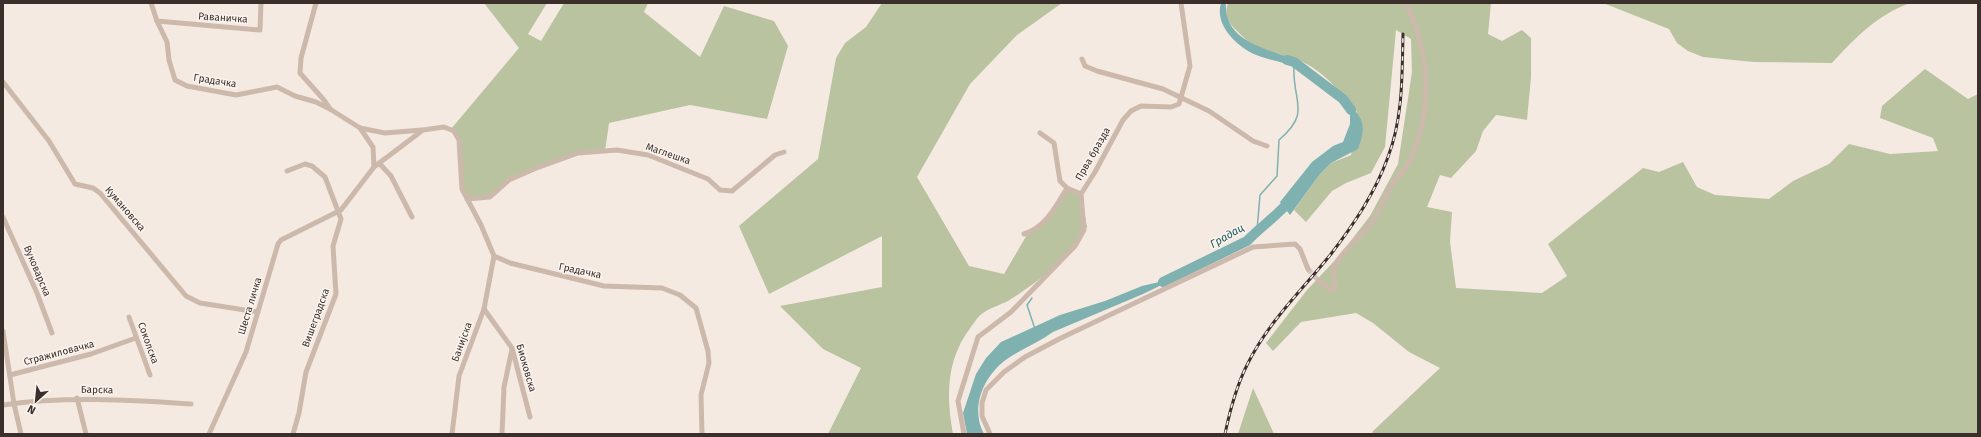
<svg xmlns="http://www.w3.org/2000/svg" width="1981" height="437" viewBox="0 0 1981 437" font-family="'Fira Sans',sans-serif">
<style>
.green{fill:#b9c3a0}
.water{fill:#80b1b1}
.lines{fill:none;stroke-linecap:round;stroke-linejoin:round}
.stream{stroke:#80b1b1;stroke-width:1.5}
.river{stroke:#80b1b1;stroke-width:10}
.minor-tunnel{stroke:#cfc5bd;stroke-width:5;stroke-dasharray:5 2.5;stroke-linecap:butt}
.minor{stroke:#ccb9ac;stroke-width:5}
.rail-casing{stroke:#3b2f2b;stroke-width:3}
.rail{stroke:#fbf4ee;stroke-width:1.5;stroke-dasharray:4.5;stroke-linecap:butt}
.labels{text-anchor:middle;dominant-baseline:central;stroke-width:3;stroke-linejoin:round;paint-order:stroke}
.street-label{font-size:10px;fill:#3b2f2b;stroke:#fbf4ee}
.water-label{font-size:11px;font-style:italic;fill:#205c5d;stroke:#fbf4ee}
</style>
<rect width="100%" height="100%" fill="#f4eae1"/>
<g class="green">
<polygon points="484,3 547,3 528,34 541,41 564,3 648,3 644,12 700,57 724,6 774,21 788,46 767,119 690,105 609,123 605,151 578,153 509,180 490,197 467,199 462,189 459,140 451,129 519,48"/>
<path d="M882 3H1062L1017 35 970 84 917 177 969 266 1004 274 1028 233 1040 226 1067 188 1081 194 1087 227C1067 258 1039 282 1008 301 1000 305 990 308 983 313 978 316 975 322 971 327 946 359 946 396 953 434H828L861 368 823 349 780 306 882 287V236L769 294 739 226 818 159 836 58 845 43 866 27Z"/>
<path d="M1228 3H1491L1488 34 1502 41 1522 30 1531 38V77L1527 120 1496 115 1483 131 1476 151 1451 178 1440 175 1427 207 1452 212 1450 242 1456 288 1542 293 1567 276 1548 244 1643 168 1659 172 1683 162 1697 187 1715 195 1769 199 1793 181 1829 164 1849 144 1890 154 1938 151 1933 138 1880 118 1882 106 1925 69 1968 99 1978 94V434H1372L1373 431 1440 368 1409 352 1373 323 1356 313 1301 322 1273 351 1266 343 1307 290 1339 256 1370 216 1398 164 1412 72 1411 39 1396 30 1385 147 1371 173 1346 183 1332 191 1306 222 1294 210 1320 174 1331 163 1351 155 1357 112C1343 95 1330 79 1312 67 1296 57 1277 54 1260 48 1250 44 1243 37 1236 30 1227 21 1224 15 1228 3Z"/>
<path d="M1603 3H1910C1877 15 1855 38 1832 63L1754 62 1703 57 1688 51 1677 43 1669 29Z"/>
<polygon points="1253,388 1274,434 1238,434"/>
</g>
<g class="water">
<path d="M1221 3H1226C1223 43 1272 50 1300 61L1298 68C1282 61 1263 60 1248 51 1232 41 1215 23 1221 3Z"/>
<path d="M1343 99C1362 116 1368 123 1358 149L1331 163 1320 174 1290 215 1280 202 1312 162 1333 146 1343 142 1350 124V113Z"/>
<path d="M1176 278 1143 294 1053 332C1039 342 1024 348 1010 357 985 373 969 406 984 434H967L963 413 976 374 986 358 1001 342 1060 315 1105 301 1142 286Z"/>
</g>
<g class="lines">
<g class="stream">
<path d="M1257 230 1260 195 1277 176 1279 140C1312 112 1292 102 1294 66"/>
<polyline points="1032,298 1027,305 1035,329"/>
</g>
<g class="river">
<polyline points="1287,60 1294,62 1343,99 1351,110"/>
<path d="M1163 282 1247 241C1261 226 1280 214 1293 197"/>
</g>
<polyline class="minor-tunnel" points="1308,269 1318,280"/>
<g class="minor">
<polyline points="151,3 157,21 167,42 169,60 175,80 187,86 236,95 277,87 295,96 316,102 330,109"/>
<polyline points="316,3 301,58 300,73 324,100 330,109 360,128 373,147 374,167"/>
<polyline points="157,21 260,30 261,3"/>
<polyline points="1082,59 1085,66 1097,71 1163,89 1209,111 1253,141 1267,146"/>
<polyline points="3,82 49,141 75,184 93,188 100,193 186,296 200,303 258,312"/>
<polyline points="360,128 385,133 422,130"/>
<polyline points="1040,133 1054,143 1060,181 1067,188"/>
<polyline points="379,163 391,176 412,217"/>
<polyline points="287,171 305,164 312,166 325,177 341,219 333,246 336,294 306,372 299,413 293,434"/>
<polyline points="467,199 490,197 509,180 534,169 578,153 617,150 648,155 708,179 720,190 732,191 775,155 784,152"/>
<polyline points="3,217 37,293 52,333"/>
<path d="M1024 234C1046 227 1056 206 1067 188L1081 194"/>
<path d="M1318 280 1331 290 1335 288C1337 281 1331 275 1334 268 1338 255 1362 235 1371 223 1381 211 1385 197 1393 183 1398 175 1407 168 1411 159 1433 107 1430 54 1406 3"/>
<polyline points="484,309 512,348 530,417"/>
<polyline points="129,317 150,375"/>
<polyline points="3,331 14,404 21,434"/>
<polyline points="10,375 91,354 136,338"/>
<polyline points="77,398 86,434"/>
<path d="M3 405C66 396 128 400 191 404"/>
<polyline points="209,434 246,352 278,244 281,240 341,210 374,167 423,130 444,127 454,131 459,140 462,189 481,225 494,256 510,263 604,286 662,288 680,295 696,308 708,351 709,363 701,395 702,434"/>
<polyline points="452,434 459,376 484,309 494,256"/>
<polyline points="502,434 504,387 512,349"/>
<polyline points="964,434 958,401 978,337 1011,312 1075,246 1084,230 1081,194 1095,172 1123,120 1131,111 1141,106 1171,107 1179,104 1190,66 1181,3"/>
<polyline points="990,434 982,416 982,403 986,390 1004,372 1025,357 1061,338 1253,247 1295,244 1300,249 1308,269"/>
</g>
<g class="rail-casing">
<path id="rail" d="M1225 434C1230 410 1236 387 1247 365 1268 322 1302 290 1331 254 1354 224 1375 193 1388 157 1403 118 1402 76 1403 34"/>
</g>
<use href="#rail" class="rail"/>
</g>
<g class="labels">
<g class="street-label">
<text transform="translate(223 18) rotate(4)">Раваничка</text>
<text transform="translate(215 81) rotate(9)">Градачка</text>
<text transform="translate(668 154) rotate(19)">Маглешка</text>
<text transform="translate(1093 154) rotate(-60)">Прва бразда</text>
<text transform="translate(125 209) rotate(49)">Кумановска</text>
<text transform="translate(37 271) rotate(67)">Вуковарска</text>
<text transform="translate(580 271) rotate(12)">Градачка</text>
<text transform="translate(250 306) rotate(-73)">Шеста личка</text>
<text transform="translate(316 318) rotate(-70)">Вишеградска</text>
<text transform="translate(462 342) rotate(-70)">Банијска</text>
<text transform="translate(148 343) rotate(70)">Соколска</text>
<text transform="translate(59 353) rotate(-15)">Стражиловачка</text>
<text transform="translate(526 368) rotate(74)">Биоковска</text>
<text transform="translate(97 390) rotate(1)">Барска</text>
</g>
<g class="water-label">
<text transform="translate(1227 236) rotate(-30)">Градац</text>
</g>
</g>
<rect width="1981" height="437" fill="none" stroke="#3b2f2b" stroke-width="8"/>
<g transform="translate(36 401) rotate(207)" stroke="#fbf4ee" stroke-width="3" paint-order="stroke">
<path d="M0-3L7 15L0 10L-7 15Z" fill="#3b2f2b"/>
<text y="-6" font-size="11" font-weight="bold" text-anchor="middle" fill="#3b2f2b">N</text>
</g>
</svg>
